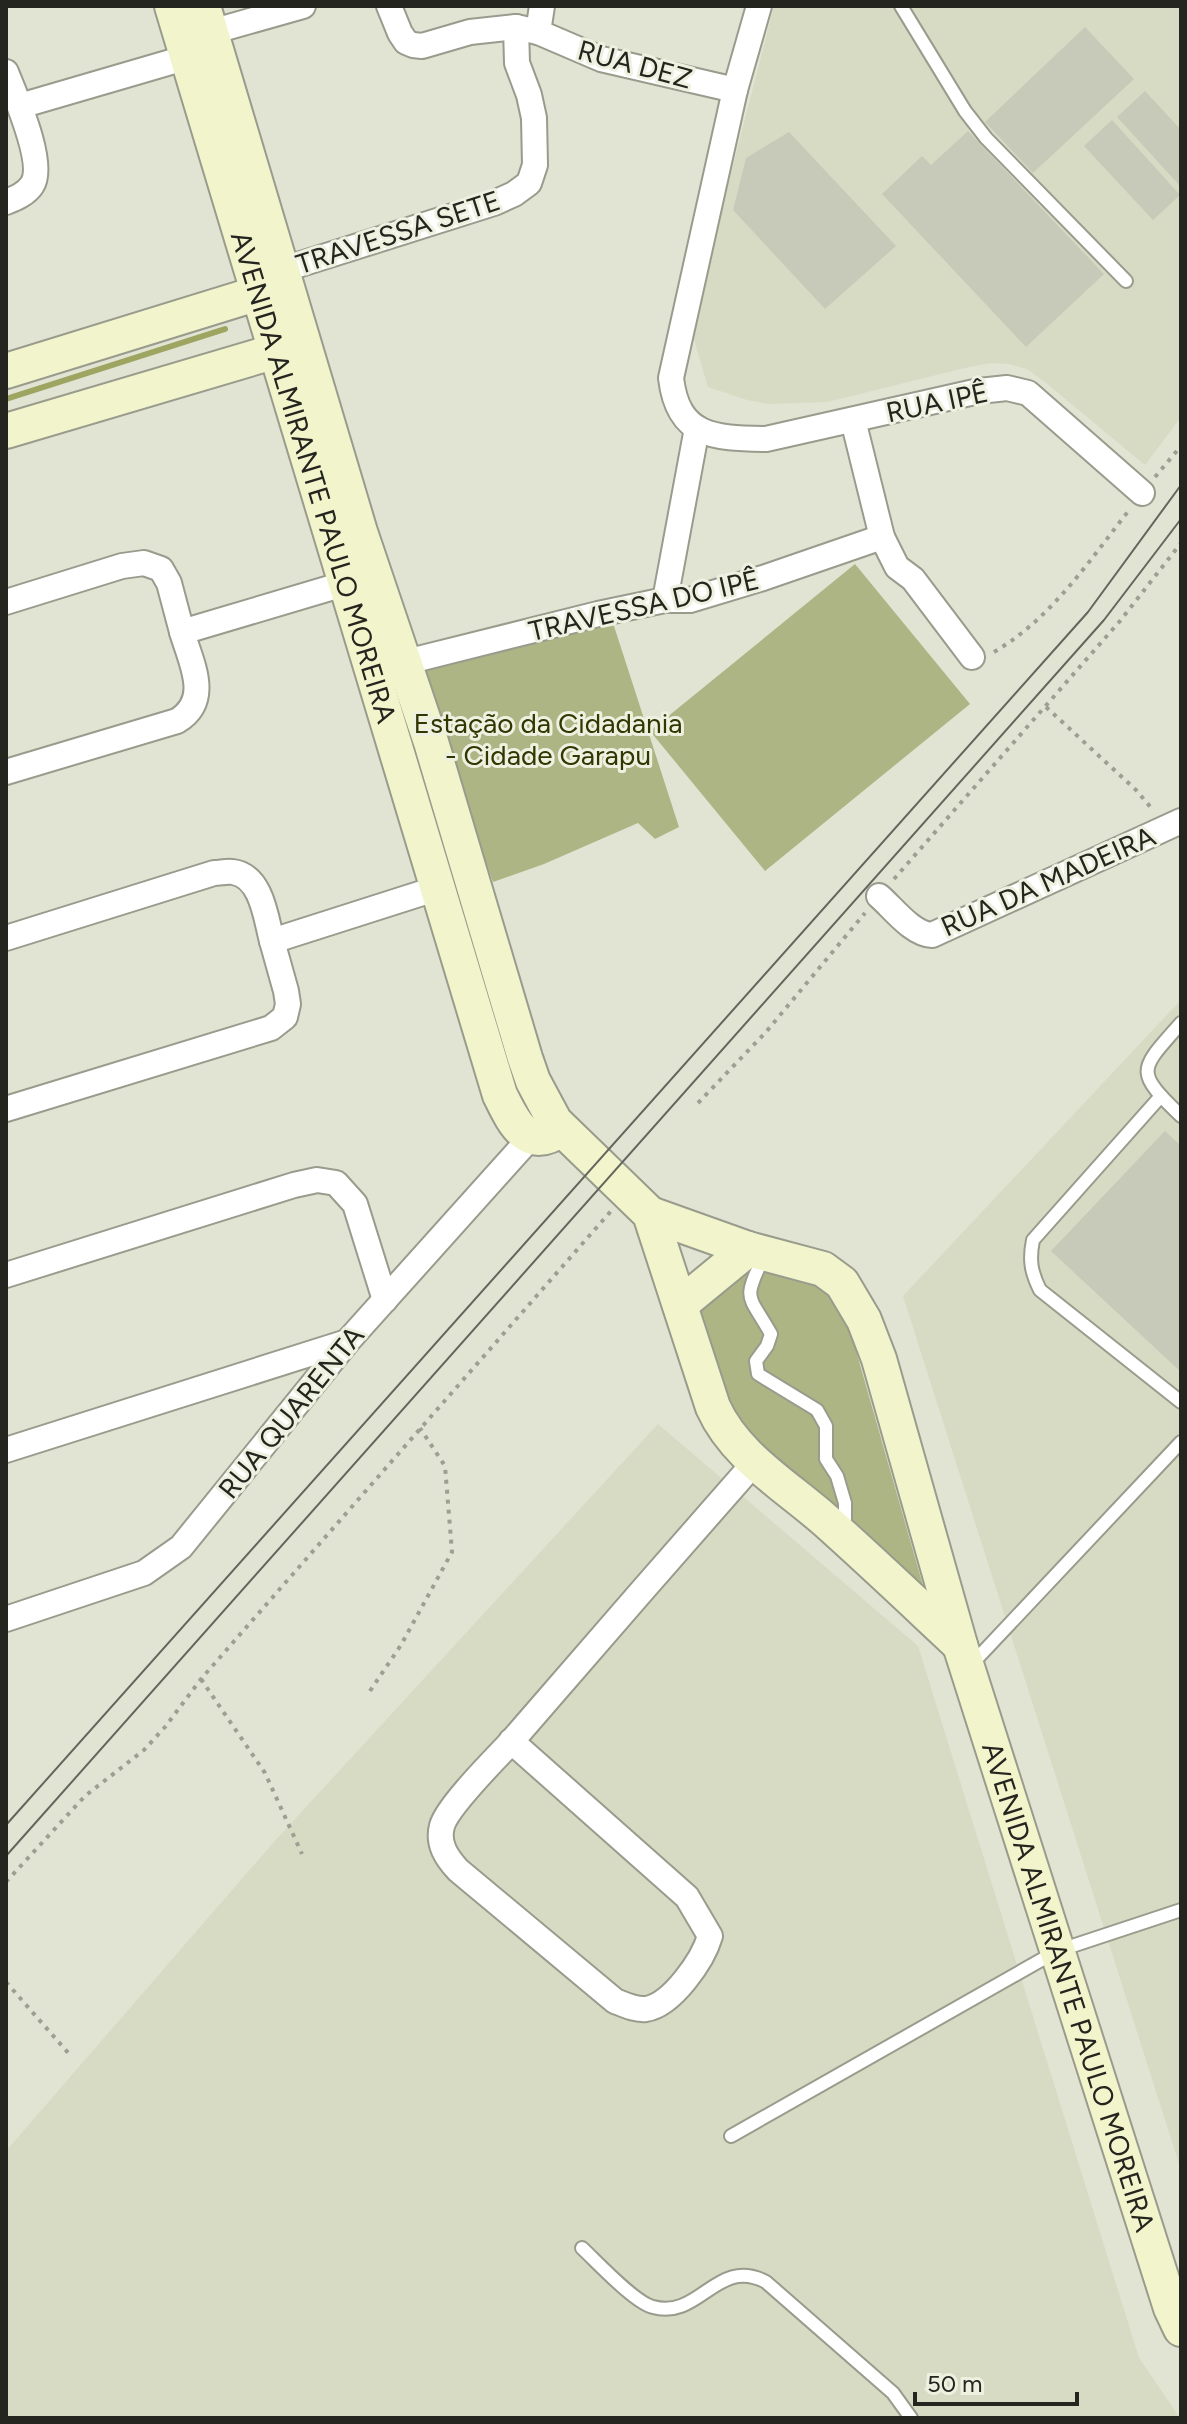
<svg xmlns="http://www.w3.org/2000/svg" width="1187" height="2424" viewBox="0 0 1187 2424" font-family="Figtree,sans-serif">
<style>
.built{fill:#d7dbc3}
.green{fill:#aeb584}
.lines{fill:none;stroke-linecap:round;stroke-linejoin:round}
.stream{stroke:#9da560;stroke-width:6}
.building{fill:#c7cab9}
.lane-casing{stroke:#999b8c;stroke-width:16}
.street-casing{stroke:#999b8c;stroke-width:28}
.secondary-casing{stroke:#999b8c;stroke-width:38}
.path{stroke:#9d9f92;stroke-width:4;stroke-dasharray:4 6;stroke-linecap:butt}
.lane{stroke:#fff;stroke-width:12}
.street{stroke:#fff;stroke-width:24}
.secondary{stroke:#f2f5cc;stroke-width:34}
.tram{stroke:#64655c;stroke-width:2}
.labels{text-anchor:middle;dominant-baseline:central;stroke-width:6;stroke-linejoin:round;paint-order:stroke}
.street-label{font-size:28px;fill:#24251f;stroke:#eef1e0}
.park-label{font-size:28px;fill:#323600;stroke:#eef1e0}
</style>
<rect width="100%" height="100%" fill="#e1e3d3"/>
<g class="built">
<polygon points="774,6 1181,6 1181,417 1145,465 1045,382 1027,369 1009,364 991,363 969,367 827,402 769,404 747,400 708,387 691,329"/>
<polygon points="1181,1000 1181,2170 903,1296"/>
<polygon points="658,1424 918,1646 1139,2358 1180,2418 6,2418 6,2151 273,1843"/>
</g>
<g class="green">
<polygon points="855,564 970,704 765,871 650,731"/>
<polygon points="593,624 614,626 679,827 655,839 638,823 544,864 493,882 420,671"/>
<path d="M766 1265C814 1283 828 1283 851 1333L926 1596 743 1446 693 1318 734 1271Z"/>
</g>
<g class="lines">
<polyline class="stream" points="6,399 225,329"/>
</g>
<g class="building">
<polygon points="1085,27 1134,79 1033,173 985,122"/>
<polygon points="1145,91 1181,130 1181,187 1117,117"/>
<polygon points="1112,120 1180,195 1153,220 1084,146"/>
<polygon points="968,131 1104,274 1026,347 882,194 922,156 931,165"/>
<polygon points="789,132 896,246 825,309 733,210 746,158"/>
<polygon points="1165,1131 1181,1146 1181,1372 1051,1251"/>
</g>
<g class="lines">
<g class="lane-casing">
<g id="lane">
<polyline points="901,6 965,111 986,138 1126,281"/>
<path d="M1181 1023C1140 1070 1133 1070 1181 1116"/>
<path d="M1161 1096 1033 1240C1029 1260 1031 1272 1040 1290L1181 1402"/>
<path d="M764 1256C742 1302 748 1293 771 1334L767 1346 756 1361 758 1374 817 1410 826 1426V1459L837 1476 845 1503V1531"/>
<polyline points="970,1666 1181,1442"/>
<polyline points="731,2136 1057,1951 1181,1910"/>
<path d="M582 2248C597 2262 635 2303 653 2307 700 2320 717 2256 766 2282L893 2393 911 2418"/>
</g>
</g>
<g class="street-casing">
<g id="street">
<polyline points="389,6 400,33 406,42 413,45 422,46 470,32 516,27 538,32 601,59 735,90"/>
<path d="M759 6 735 90 671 378C678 438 715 438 766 439L979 391 1007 388 1028 393 1142 493"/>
<polyline points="211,32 303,6"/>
<polyline points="538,32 542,6"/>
<path d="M6 72C15 95 46 164 32 185 26 194 16 198 6 202"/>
<polyline points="20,106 188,57"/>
<polyline points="282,270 494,203 514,194 529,183 535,165 534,118 529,95 517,63 516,27"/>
<polyline points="853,420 882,537 897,567 913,579 972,657"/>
<polyline points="665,600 697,428"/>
<polyline points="6,602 122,566 144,563 161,569 169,583 182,632"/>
<polyline points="402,663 598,614 665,600 690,600 763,578 882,537"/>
<path d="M6 772 177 721C212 700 191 663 182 632L347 583"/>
<path d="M879 896C893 908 912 934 932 935L1181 821"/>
<path d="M6 938 214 873C220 873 227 871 233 872 262 876 266 919 272 941"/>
<polyline points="6,1109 271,1028 285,1017 288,1004 286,991 272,941 438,888"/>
<polyline points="6,1275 294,1185 317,1180 336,1183 355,1204 385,1300"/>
<polyline points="6,1450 347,1342"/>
<polyline points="6,1619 144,1573 181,1547 347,1342 531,1137"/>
<path d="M511 1741 687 1897 710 1936C703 1960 672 2005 646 2009 635 2010 625 2005 615 2001L458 1870C447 1858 437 1844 442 1826 447 1807 495 1759 511 1742 592 1648 673 1555 755 1462"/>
</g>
</g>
<g class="secondary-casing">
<g id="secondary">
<path id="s1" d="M172 6 500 1095C513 1121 527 1154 561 1129"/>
<path d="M203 6 360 532 431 742 525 1058 533 1081 555 1122 650 1214 713 1407C735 1456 785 1485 825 1520 871 1561 915 1603 960 1645"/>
<polyline points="6,371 278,287"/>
<polyline points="6,431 293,346"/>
<path id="s2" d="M650 1214 748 1249 823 1269 842 1283 864 1320 879 1359 960 1645 1171 2308 1181 2329"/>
<polyline points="680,1305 748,1249"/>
</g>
</g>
<g class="path">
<polyline points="1155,477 1181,446"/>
<path d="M994 652C1052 618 1089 561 1130 509"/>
<polyline points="1046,707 1136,790 1153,810"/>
<polyline points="894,879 1120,621 1181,543"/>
<polyline points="698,1103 766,1032 865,913"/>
<polyline points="201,1679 265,1773 302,1854"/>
<polyline points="370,1691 401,1645 452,1552 445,1466 420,1428"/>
<polyline points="6,1882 85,1796 144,1750 165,1727 201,1679 611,1211"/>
<polyline points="6,1982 70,2055"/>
</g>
<use href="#lane" class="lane"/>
<use href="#street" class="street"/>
<use href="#secondary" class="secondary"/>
<g class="tram">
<polyline points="6,1825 1088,612 1181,485"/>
<polyline points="6,1856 1104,620 1181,519"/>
</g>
</g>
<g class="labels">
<g class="street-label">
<text transform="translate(635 64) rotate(15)">RUA DEZ</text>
<text transform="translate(398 232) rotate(-18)">TRAVESSA SETE</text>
<text transform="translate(937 402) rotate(-12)">RUA IPÊ</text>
<text stroke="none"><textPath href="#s1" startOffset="492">AVENIDA ALMIRANTE PAULO MOREIRA</textPath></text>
<text transform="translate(644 605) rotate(-13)">TRAVESSA DO IPÊ</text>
<text transform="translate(1048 881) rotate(-24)">RUA DA MADEIRA</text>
<text transform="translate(291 1412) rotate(-51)">RUA QUARENTA</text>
<text stroke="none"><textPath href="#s2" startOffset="946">AVENIDA ALMIRANTE PAULO MOREIRA</textPath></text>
</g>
<g class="park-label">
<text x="548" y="723">Estação da Cidadania<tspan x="548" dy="32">- Cidade Garapu</tspan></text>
</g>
</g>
<rect width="1187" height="2424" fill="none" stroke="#24251f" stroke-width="16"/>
<path d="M915 2392v12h162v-12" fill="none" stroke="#24251f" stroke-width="4"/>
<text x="927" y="2392" font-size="24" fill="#24251f" stroke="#eef1e0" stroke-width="6" paint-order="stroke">50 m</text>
</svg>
